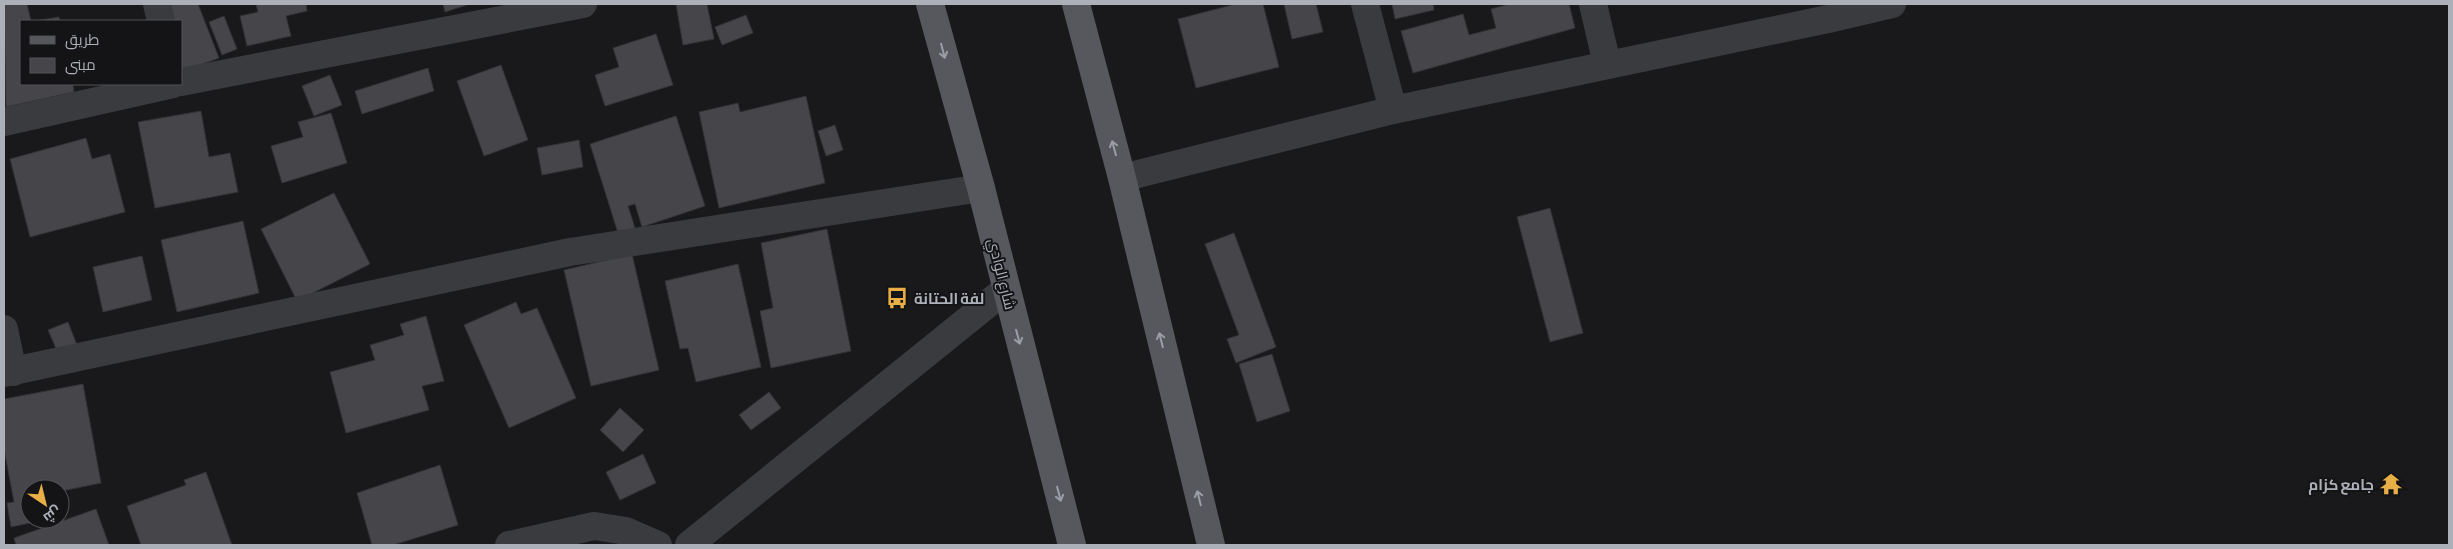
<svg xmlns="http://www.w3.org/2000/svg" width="2453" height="549" viewBox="0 0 2453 549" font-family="'Asap Condensed',Cairo,sans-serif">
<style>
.building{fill:#46464a;stroke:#333336}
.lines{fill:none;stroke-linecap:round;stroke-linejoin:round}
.minor{stroke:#3a3b3f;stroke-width:28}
.major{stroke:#56585e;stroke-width:28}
.oneway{stroke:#9b9ea7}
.labels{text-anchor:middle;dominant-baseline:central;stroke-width:4;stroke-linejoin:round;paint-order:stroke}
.street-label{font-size:15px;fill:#acb0b9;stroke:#141416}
.poi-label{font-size:15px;font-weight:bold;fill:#acb0b9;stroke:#141416;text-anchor:start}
</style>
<rect width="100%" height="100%" fill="#19191b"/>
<g class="building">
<polygon points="4,4 27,4 31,21 21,21 21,84 73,84 74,92 6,107"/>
<polygon points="147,4 198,4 219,58 181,72 181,21 154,21"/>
<polygon points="256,4 306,4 307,11 286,16 291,36 247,46 240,16 258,12"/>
<polygon points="443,4 470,4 445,12"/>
<polygon points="676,4 707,4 714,39 683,45"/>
<polygon points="1236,4 1263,4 1279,67 1196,88 1178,19"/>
<polygon points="1284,4 1316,4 1323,32 1292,39"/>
<polygon points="1392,4 1433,4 1434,10 1395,19"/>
<polygon points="1510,4 1569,4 1575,28 1413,73 1401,31 1463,14 1469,35 1496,28 1491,9"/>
<polygon points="746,15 753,33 722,45 715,27"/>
<polygon points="224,16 237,49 222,55 209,22"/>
<polygon points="59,17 60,21 35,21"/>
<polygon points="656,34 673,85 605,106 595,75 619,67 613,48"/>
<polygon points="501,65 528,140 484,156 457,81"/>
<polygon points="428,68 434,91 362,114 355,91"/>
<polygon points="330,75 342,105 314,116 302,86"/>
<polygon points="806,96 825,183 719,208 699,112 738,103 740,112"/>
<polygon points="201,111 209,157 230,153 238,192 155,208 138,122"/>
<polygon points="331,113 347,163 282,183 271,146 303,137 298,122"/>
<polygon points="676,116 705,206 642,227 635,204 628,206 635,228 618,233 590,144"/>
<polygon points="835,125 843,150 826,156 818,131"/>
<polygon points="86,138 92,159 110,154 125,212 30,237 10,159"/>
<polygon points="579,140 583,167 542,175 537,148"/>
<polygon points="334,193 370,264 297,301 261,229"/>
<polygon points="1550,208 1583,333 1550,342 1517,217"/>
<polygon points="243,221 259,293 177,312 161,240"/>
<polygon points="827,229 851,351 771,368 760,311 773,308 761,243"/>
<polygon points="1234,233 1276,347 1236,363 1227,339 1239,335 1205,244"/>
<polygon points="632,254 659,370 591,386 564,270"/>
<polygon points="142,256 152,300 103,312 93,267"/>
<polygon points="738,264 761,367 696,382 688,348 680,349 665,281"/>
<polygon points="516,302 521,314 537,308 576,398 509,428 464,325"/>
<polygon points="426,316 444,381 422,386 429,410 346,433 330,372 375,360 370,345 404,335 400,324"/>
<polygon points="68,322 77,345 58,353 48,330"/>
<polygon points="1272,354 1290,411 1257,422 1239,364"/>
<polygon points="83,384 101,483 62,491 66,516 60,517 60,489 30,489 30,519 49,519 11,527 7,503 14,502 4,449 4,399"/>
<polygon points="769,392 781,408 751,430 739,415"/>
<polygon points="620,408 644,430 623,452 600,430"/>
<polygon points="643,454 656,483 620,500 606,472"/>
<polygon points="440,465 458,525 393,545 372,545 357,493"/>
<polygon points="206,472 232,545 141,545 127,506 186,485 184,480"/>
<polygon points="96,509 109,545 16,545 14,538"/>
</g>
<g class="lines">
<g class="minor">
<polyline points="157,4 161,21"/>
<polyline points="1365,4 1393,110"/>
<polyline points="1593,4 1607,64"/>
<polyline points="181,82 583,4"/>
<polyline points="4,122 173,84"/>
<polyline points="1122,178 1393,110 1828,19 1892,4"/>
<polyline points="4,329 13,372"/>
<polyline points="4,373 570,252 981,188"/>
<polyline points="509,545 594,526 626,531 658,545"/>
<polyline points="689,545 1005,290"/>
</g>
<g class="major">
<polyline points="930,4 981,188 1072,545"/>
<polyline points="1076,4 1122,178 1211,545"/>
</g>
</g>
<defs><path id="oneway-shaft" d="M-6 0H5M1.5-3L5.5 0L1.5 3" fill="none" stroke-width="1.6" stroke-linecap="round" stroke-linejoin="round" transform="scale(1.25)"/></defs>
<g class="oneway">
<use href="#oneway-shaft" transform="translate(943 51) rotate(75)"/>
<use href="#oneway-shaft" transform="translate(1114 148) rotate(-105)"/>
<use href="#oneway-shaft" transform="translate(1018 337) rotate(75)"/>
<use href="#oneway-shaft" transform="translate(1161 340) rotate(-104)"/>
<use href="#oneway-shaft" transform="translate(1059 494) rotate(75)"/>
<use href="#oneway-shaft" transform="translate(1199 498) rotate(-104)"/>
</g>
<defs>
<g id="bus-bare" transform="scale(1.725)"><path d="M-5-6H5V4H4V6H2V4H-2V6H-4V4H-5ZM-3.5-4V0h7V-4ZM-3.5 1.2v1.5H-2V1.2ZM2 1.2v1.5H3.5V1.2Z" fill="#e7af45" stroke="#141416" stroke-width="2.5" paint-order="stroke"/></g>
<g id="temple-bare" transform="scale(1.725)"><path d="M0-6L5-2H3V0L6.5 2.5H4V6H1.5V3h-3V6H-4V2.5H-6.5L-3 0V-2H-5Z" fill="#e7af45" stroke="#141416" stroke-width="2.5" paint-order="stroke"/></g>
</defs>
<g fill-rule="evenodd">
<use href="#bus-bare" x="897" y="298"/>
<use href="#temple-bare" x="2391" y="484"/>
</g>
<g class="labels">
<g class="street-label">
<text transform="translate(1002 274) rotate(76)">شارع الوادي</text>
</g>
<g class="poi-label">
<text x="914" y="298">لفة الحتانة</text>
<text x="2374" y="484" text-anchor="end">جامع كزام</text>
</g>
</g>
<rect width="2453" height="549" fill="none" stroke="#acb0b9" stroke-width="10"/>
<rect x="20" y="20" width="162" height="65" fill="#141416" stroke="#515257"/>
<rect x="30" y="36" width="25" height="8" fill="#56585e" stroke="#515257"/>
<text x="65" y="45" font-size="15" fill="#acb0b9">طريق</text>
<rect x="30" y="58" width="25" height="15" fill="#46464a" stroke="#515257"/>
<text x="65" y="70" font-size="15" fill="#acb0b9">مبنى</text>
<g transform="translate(45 504) rotate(145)"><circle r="24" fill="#141416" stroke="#515257"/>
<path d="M0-4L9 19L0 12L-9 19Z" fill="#e7af45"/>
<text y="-8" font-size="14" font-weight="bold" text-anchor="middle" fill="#acb0b9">ش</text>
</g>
</svg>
